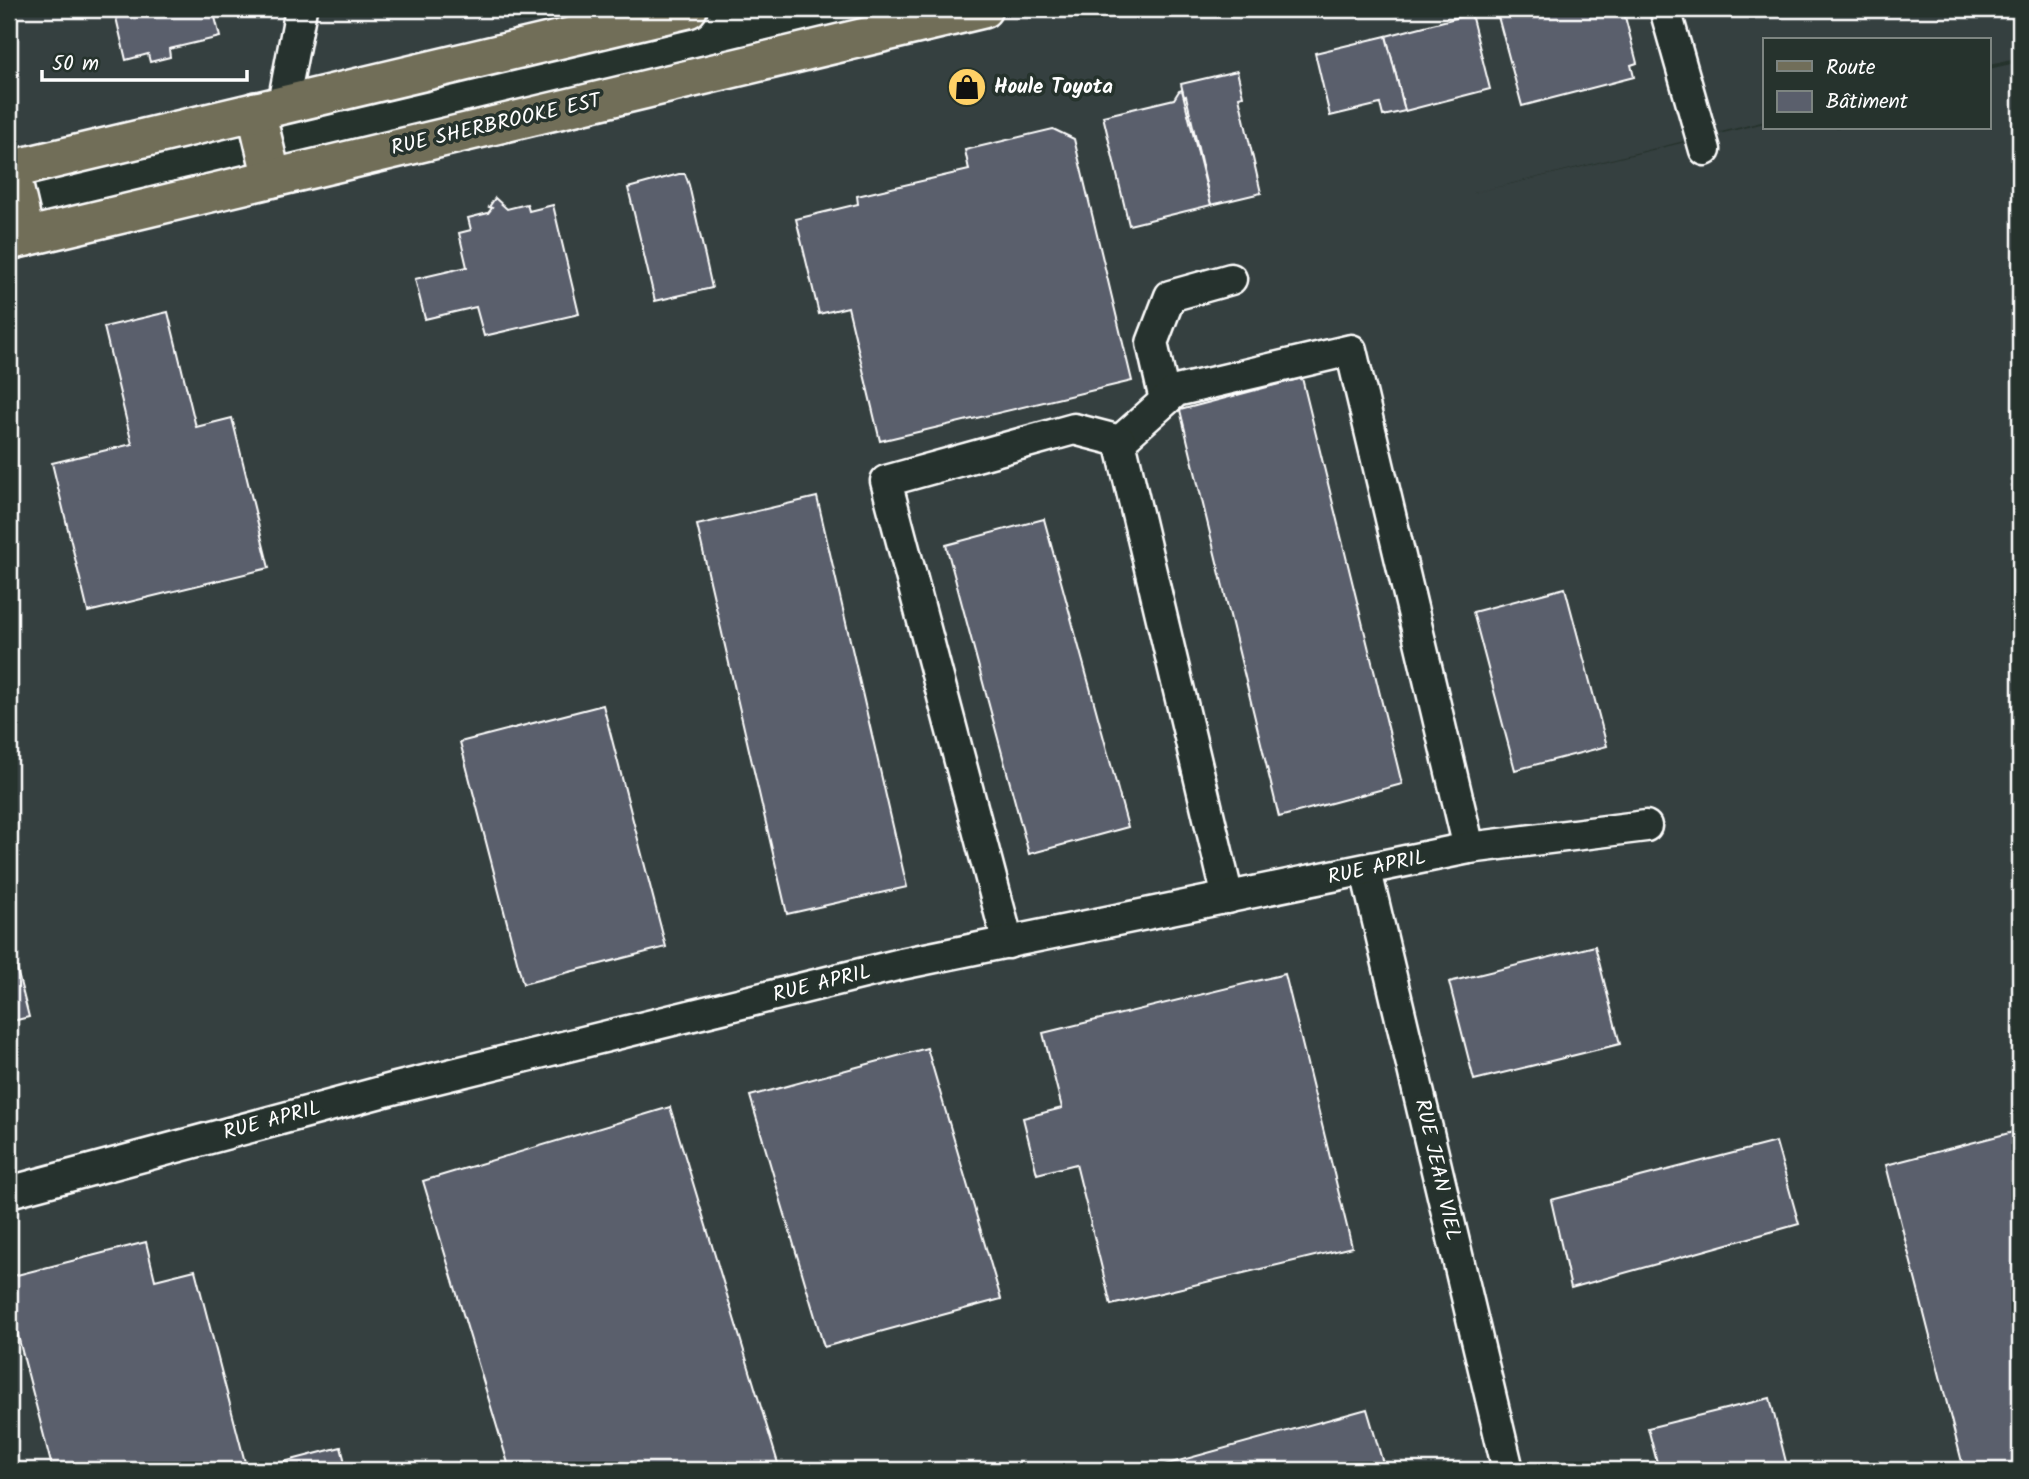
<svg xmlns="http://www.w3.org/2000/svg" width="2029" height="1479" viewBox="0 0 2029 1479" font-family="Kalam,sans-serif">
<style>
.built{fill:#364040}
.building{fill:#5a5f6c;stroke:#fff;stroke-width:2}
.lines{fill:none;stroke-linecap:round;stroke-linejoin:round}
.minor-casing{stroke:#fff;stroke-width:35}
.major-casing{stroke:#fff;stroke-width:42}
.minor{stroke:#26332d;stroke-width:30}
.major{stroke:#716e59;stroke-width:37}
.labels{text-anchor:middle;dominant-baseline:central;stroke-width:7;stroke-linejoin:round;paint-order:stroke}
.poi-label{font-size:21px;font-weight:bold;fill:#fff;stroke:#26332d;text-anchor:start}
.street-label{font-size:21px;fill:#fff;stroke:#26332d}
</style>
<rect width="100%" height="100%" fill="#26332d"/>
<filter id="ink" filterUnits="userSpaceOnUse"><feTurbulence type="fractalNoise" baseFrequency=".0143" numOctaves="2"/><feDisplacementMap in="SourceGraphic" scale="14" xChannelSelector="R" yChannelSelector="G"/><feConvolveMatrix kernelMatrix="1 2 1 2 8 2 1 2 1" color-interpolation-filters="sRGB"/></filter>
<g filter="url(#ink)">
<g class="built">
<polygon points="9,9 688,9 9,170"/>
<polygon points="985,9 2020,9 2020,58 1989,65 1989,40 1765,40 1765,121 1473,193 1765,123 1765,128 1989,128 1989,69 2020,62 2020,1470 9,1470 9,241"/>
</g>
<g class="building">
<polygon points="114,9 213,9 220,37 169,49 170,57 150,62 148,54 126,60"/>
<polygon points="1496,9 1623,9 1637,63 1631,65 1634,77 1522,106"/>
<polygon points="1471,14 1490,89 1405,111 1386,36"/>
<polygon points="1386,36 1405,111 1383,116 1380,104 1330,116 1315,53"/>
<polygon points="1237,71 1243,96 1239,97 1261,193 1211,205 1186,96 1184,97 1181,84"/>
<polygon points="1182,90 1211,205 1129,225 1103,116 1174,99 1179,91"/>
<polygon points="1053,129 1074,139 1132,381 880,441 848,307 819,314 796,219 858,204 857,196 969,170 965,150"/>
<polygon points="679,174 685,174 689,185 712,288 655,301 628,188"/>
<polygon points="495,198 507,209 527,204 529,211 553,205 579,314 484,336 476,307 425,319 415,279 467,267 459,233 471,230 468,218 488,213 492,208 489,207"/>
<polygon points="168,312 196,427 232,418 269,568 88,612 52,463 132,444 104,327"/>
<polygon points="1302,378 1402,784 1279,817 1180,410"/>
<polygon points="817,497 907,887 787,914 697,525"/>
<polygon points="1044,519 1128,827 1029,854 946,545"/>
<polygon points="1565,588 1607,746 1515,770 1473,612"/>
<polygon points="603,705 666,947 523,984 460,742"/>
<polygon points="9,938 29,1017 9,1022"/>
<polygon points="1595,946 1620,1044 1474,1080 1449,982"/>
<polygon points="1285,974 1352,1247 1111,1305 1076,1164 1037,1174 1023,1118 1062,1108 1043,1033"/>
<polygon points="927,1048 1001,1299 824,1347 750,1096"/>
<polygon points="670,1107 780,1470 510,1470 423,1181"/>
<polygon points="2017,1131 2020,1144 2020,1470 1964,1470 1886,1165"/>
<polygon points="1776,1142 1799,1224 1571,1288 1551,1200"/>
<polygon points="146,1242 155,1280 195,1270 247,1470 40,1470 52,1467 9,1301 9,1277"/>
<polygon points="1770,1398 1788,1470 1659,1470 1648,1428"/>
<polygon points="1367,1409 1385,1470 1146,1470"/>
<polygon points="341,1447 347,1470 253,1470"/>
</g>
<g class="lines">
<g class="minor-casing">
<g id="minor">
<polyline points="1665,9 1705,150"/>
<polyline points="283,104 301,9"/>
<polyline points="1165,400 1152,343 1170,296 1231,279"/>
<polyline points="1120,441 1176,391 1351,350 1469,848"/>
<polyline points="1366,871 1508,1470"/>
<polyline points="1008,943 886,481 1074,429 1120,441 1228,898"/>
<polyline points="9,1192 396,1088 901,964 1469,848 1646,826"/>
</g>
</g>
<g class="major-casing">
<g id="major">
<polyline points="256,111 272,178"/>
<polyline points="10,169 26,237"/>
<polyline points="9,170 688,9"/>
<polyline points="9,241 983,9"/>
</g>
</g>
<use href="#minor" class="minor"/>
<use href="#major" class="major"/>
</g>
</g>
<defs>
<g id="shop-disc" transform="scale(2.0125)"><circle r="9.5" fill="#ffd166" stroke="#26332d"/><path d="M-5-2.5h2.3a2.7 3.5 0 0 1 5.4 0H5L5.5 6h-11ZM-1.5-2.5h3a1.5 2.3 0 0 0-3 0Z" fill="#111"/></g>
</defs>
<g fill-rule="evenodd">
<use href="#shop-disc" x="967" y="87"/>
</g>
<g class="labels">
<g class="poi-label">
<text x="994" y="87">Houle Toyota</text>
</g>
<g class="street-label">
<text transform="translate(496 125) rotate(-13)">RUE SHERBROOKE EST</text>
<text transform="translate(1377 868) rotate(-12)">RUE APRIL</text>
<text transform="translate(822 984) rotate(-14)">RUE APRIL</text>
<text transform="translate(272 1121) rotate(-15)">RUE APRIL</text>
<text transform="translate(1437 1170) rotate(77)">RUE JEAN VIEL</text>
</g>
</g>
<rect width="2029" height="1479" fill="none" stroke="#26332d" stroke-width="35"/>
<rect x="18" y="18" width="1994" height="1444" fill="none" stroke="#fff" stroke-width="2.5" filter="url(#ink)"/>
<rect x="1763" y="38" width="228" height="91" fill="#26332d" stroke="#7d8581" stroke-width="2"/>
<rect x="1777" y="61" width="35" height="10" fill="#716e59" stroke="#7d8581" stroke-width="2"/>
<text x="1826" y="74" font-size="21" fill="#ffffff">Route</text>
<rect x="1777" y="91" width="35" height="21" fill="#5a5f6c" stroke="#7d8581" stroke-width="2"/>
<text x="1826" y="108" font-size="21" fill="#ffffff">Bâtiment</text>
<path d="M42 70v10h205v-10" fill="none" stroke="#ffffff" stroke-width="3.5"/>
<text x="52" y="70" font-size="21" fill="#ffffff" stroke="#26332d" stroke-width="5" paint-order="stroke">50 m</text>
</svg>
